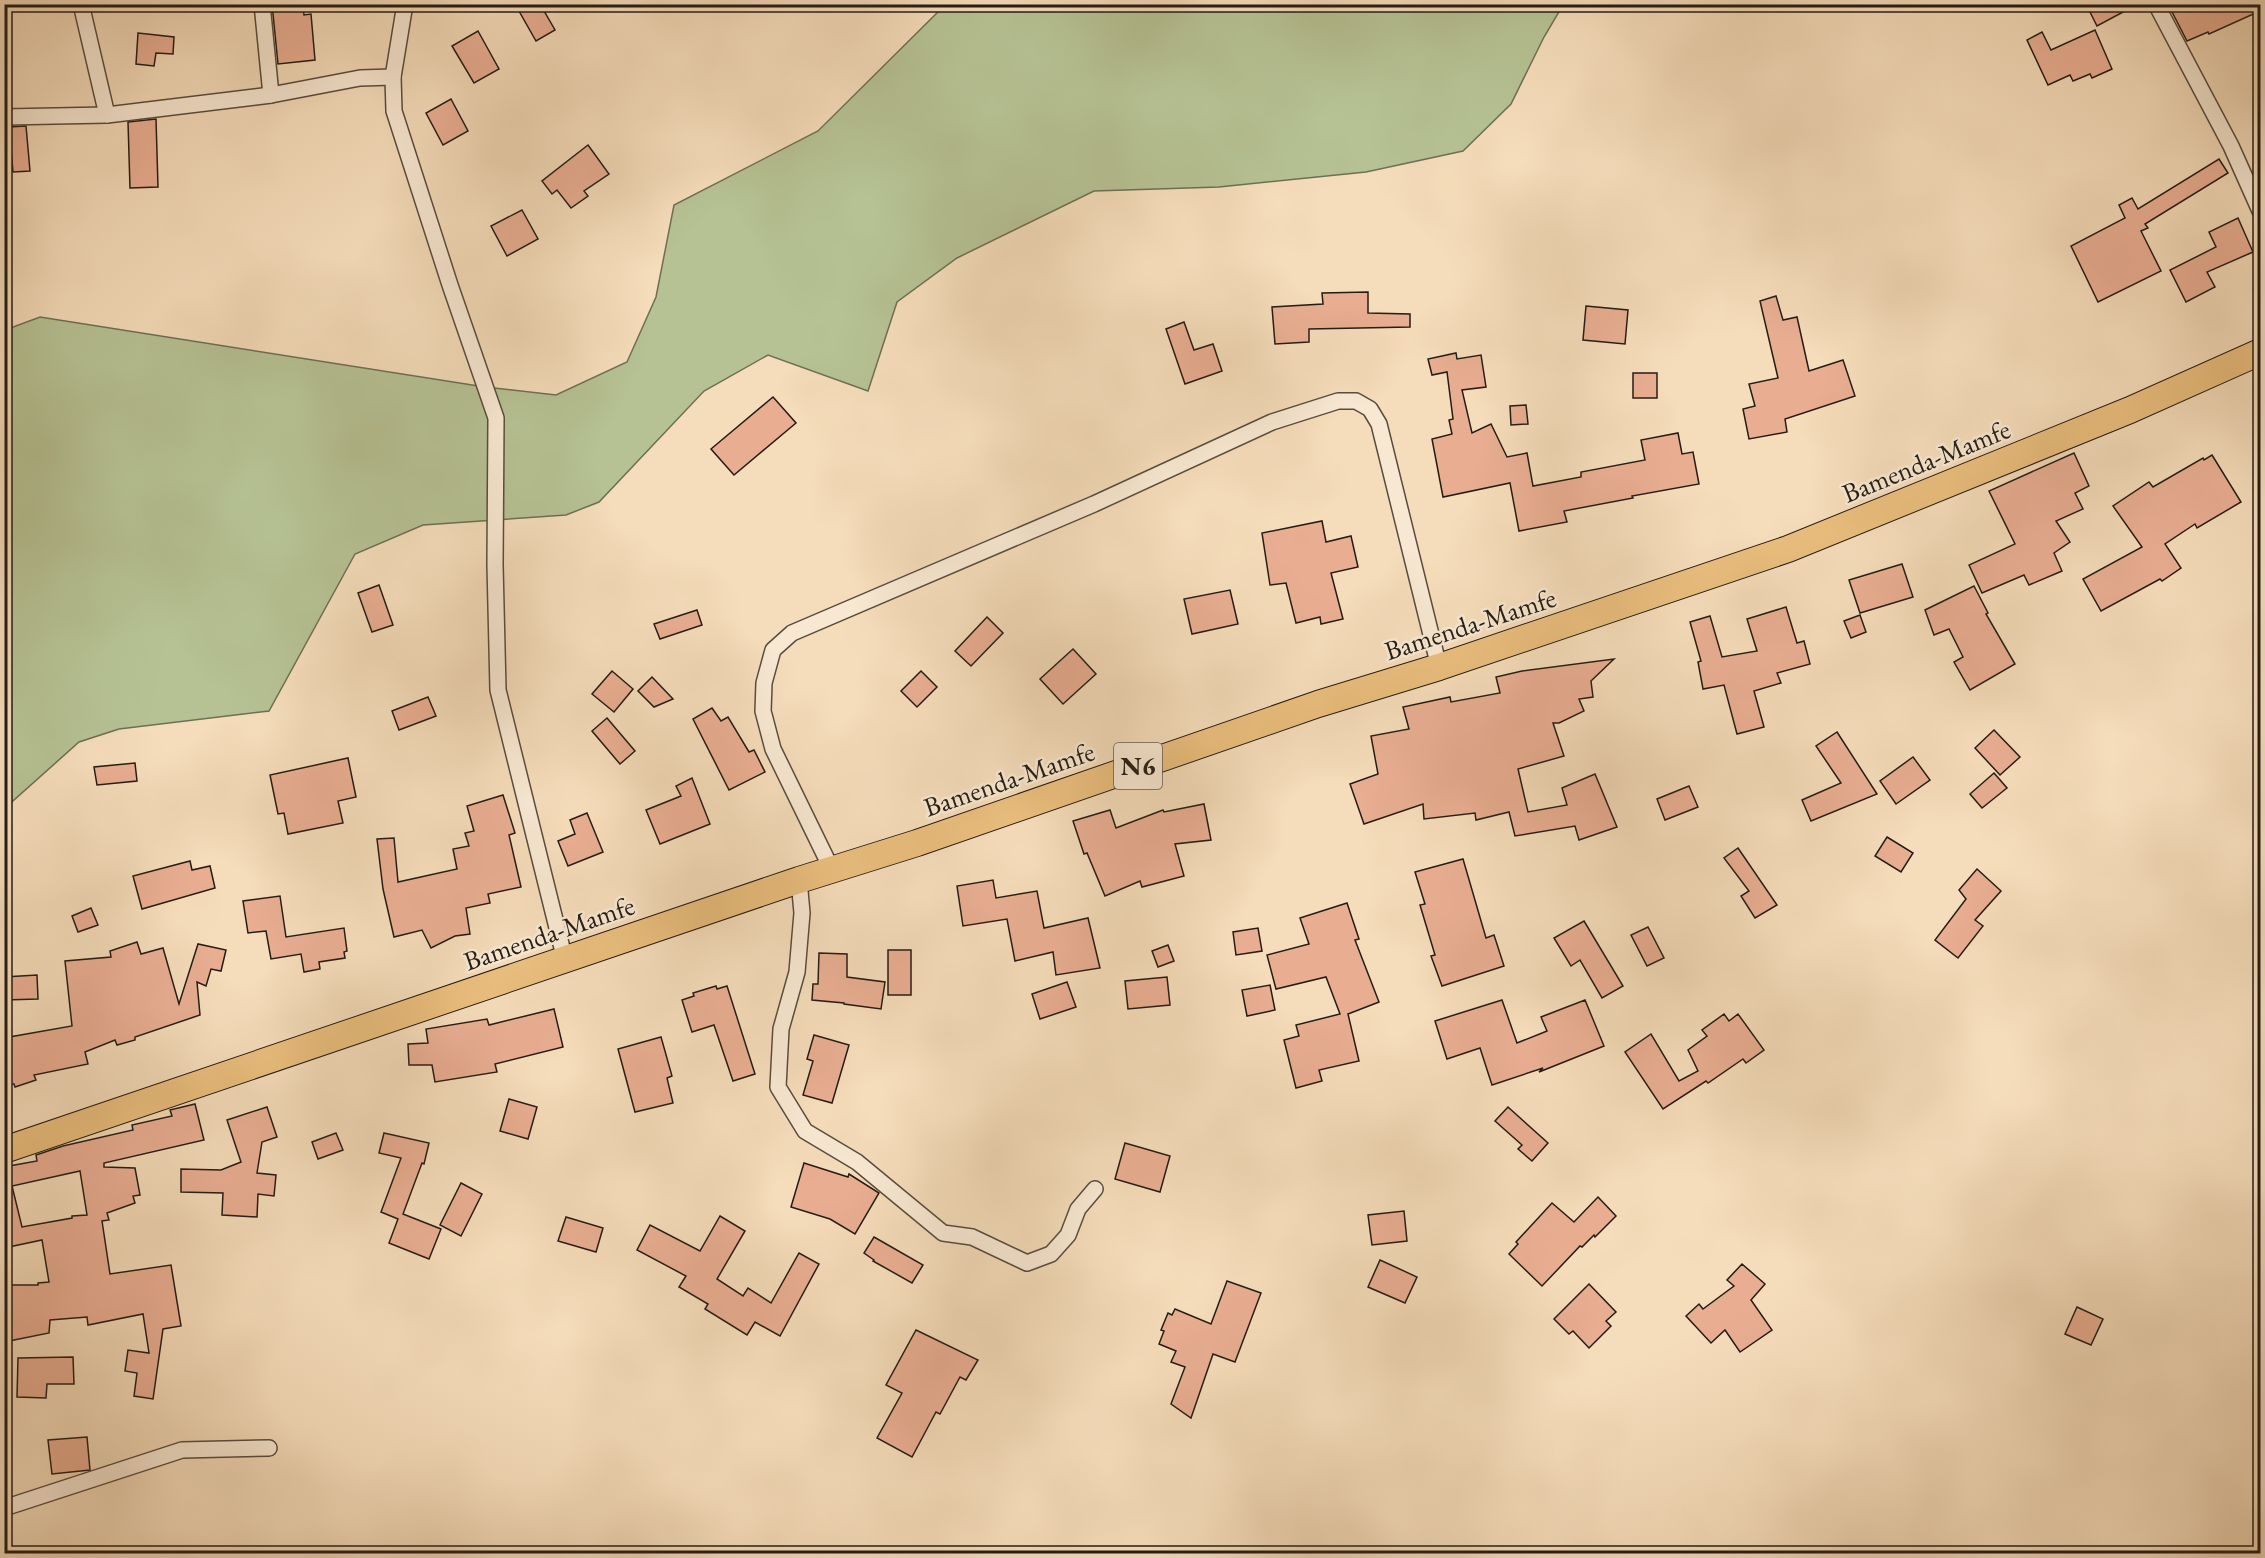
<svg xmlns="http://www.w3.org/2000/svg" width="2265" height="1558" viewBox="0 0 2265 1558" font-family="'EB Garamond',serif">
<style>
.green{fill:#b6c294;stroke:#6e6f54;stroke-width:1.5}
.building{fill:#e9ae92;stroke:#251c14;stroke-width:1.5;fill-rule:evenodd}
.lines{fill:none;stroke-linecap:round;stroke-linejoin:round}
.minor-casing{stroke:#594c3e;stroke-width:18}
.trunk-casing{stroke:#251c14;stroke-width:28}
.minor{stroke:#f8e8d2;stroke-width:15}
.trunk{stroke:#eabe7d;stroke-width:26}
.labels{text-anchor:middle;dominant-baseline:central;stroke-width:5;stroke-linejoin:round;paint-order:stroke}
.shield{fill:#f8e8d2;stroke:#64594d;stroke-width:1.5}
.shield-label{font-size:26px;font-weight:bold;fill:#251c14}
.street-label{font-size:27px;fill:#251c14;stroke:#f8e8d2}
</style>
<rect width="100%" height="100%" fill="#f5dcba"/>
<filter id="stains"><feTurbulence type="fractalNoise" baseFrequency=".00333" numOctaves="4"/><feColorMatrix values="0 0 0 0 .2 0 0 0 0 .09 0 0 0 0 .02 0 0 0 .5 -.17"/></filter>
<radialGradient id="worn" r=".72"><stop offset=".6" stop-color="#630" stop-opacity="0"/><stop offset="1" stop-color="#630" stop-opacity=".3"/></radialGradient>
<polygon class="green" points="945,5 1563,5 1544,37 1511,104 1463,151 1366,172 1219,187 1094,191 957,258 897,302 868,391 768,355 704,391 599,502 566,515 423,525 355,554 269,711 119,729 79,742 5,808 5,330 40,317 485,387 556,395 627,362 656,297 674,205 818,131"/>
<g class="building">
<polygon points="272,4 303,4 304,15 311,14 315,60 278,64"/>
<polygon points="515,4 540,4 555,30 536,41"/>
<polygon points="2086,4 2138,4 2097,26"/>
<polygon points="2168,4 2260,4 2260,11 2209,34 2208,32 2187,41"/>
<polygon points="2095,30 2112,69 2092,78 2090,74 2073,81 2070,75 2048,85 2027,40 2042,32 2051,50"/>
<polygon points="478,31 499,69 474,83 452,46"/>
<polygon points="138,33 174,37 173,54 156,53 154,66 136,64"/>
<polygon points="451,99 468,131 443,145 426,113"/>
<polygon points="156,119 158,187 130,188 128,122"/>
<polygon points="26,126 30,171 13,172 9,127"/>
<polygon points="588,145 609,174 584,191 588,196 571,208 557,190 552,194 542,181"/>
<polygon points="2219,159 2228,173 2145,224 2148,228 2141,231 2161,271 2098,302 2071,246 2125,218 2119,205 2132,198 2138,209"/>
<polygon points="522,210 538,239 507,256 491,226"/>
<polygon points="2238,218 2253,252 2207,272 2215,287 2186,302 2170,270 2216,247 2209,232"/>
<polygon points="1368,292 1368,313 1410,314 1410,327 1309,329 1309,342 1275,344 1272,307 1323,304 1322,293"/>
<polygon points="1776,296 1783,320 1797,317 1809,371 1843,360 1855,396 1785,419 1787,432 1749,439 1743,409 1755,406 1749,384 1778,378 1760,301"/>
<polygon points="1586,306 1628,310 1625,344 1583,340"/>
<polygon points="1184,322 1194,350 1213,344 1222,371 1185,384 1166,329"/>
<polygon points="1456,353 1457,359 1481,355 1486,387 1462,390 1472,433 1491,424 1507,457 1527,453 1533,486 1581,477 1581,472 1645,460 1641,440 1678,433 1682,454 1693,452 1699,484 1632,496 1633,498 1564,511 1567,522 1519,531 1510,483 1443,497 1432,439 1452,434 1449,420 1453,419 1447,372 1432,375 1428,359"/>
<rect x="1633" y="373" width="24" height="25"/>
<polygon points="773,397 796,423 734,475 711,449"/>
<polygon points="1526,405 1528,424 1511,425 1510,406"/>
<polygon points="2074,453 2089,486 2075,493 2083,509 2056,521 2070,542 2054,553 2062,571 2029,585 2024,575 1982,593 1969,565 2015,544 1989,491"/>
<polygon points="2212,455 2241,502 2197,528 2195,524 2165,544 2181,568 2162,581 2160,579 2101,611 2083,579 2142,547 2113,506 2149,482 2153,487 2203,458 2204,460"/>
<polygon points="1322,521 1326,542 1351,536 1358,567 1331,573 1343,619 1321,624 1320,617 1296,623 1286,583 1270,585 1262,533"/>
<polygon points="1902,564 1913,597 1860,613 1849,580"/>
<polygon points="379,585 393,625 372,632 358,593"/>
<polygon points="1974,586 1988,613 1986,614 2015,664 1970,690 1954,662 1963,657 1949,629 1934,635 1925,610"/>
<polygon points="1230,590 1238,624 1192,634 1184,599"/>
<polygon points="1786,607 1797,643 1804,641 1810,664 1777,673 1781,683 1754,691 1764,727 1737,734 1724,685 1703,689 1698,662 1701,661 1690,622 1710,616 1722,657 1757,651 1747,619"/>
<polygon points="697,610 702,625 660,639 654,624"/>
<polygon points="1860,615 1866,632 1851,638 1844,621"/>
<polygon points="987,617 1003,633 971,666 955,651"/>
<polygon points="1073,649 1096,674 1063,704 1040,679"/>
<polygon points="1614,659 1591,681 1593,697 1579,699 1584,711 1559,723 1553,723 1564,756 1518,769 1528,812 1567,805 1562,788 1595,774 1617,827 1579,840 1575,826 1515,836 1509,812 1476,820 1475,813 1424,819 1423,804 1364,824 1350,784 1378,774 1371,736 1409,729 1403,707 1450,697 1451,702 1500,693 1496,677 1522,671"/>
<polygon points="612,671 633,689 614,712 592,694"/>
<polygon points="921,671 937,687 917,707 901,691"/>
<polygon points="652,677 673,699 654,707 638,691"/>
<polygon points="428,697 436,716 399,730 392,711"/>
<polygon points="712,708 721,721 728,717 749,752 754,750 765,772 729,790 693,719"/>
<polygon points="607,718 635,751 620,764 592,731"/>
<polygon points="1994,730 2020,757 2000,775 1975,748"/>
<polygon points="1837,732 1877,794 1811,821 1802,800 1841,783 1816,746"/>
<polygon points="1913,757 1930,780 1896,804 1880,781"/>
<polygon points="348,758 356,797 338,801 343,823 288,834 284,813 278,814 270,775"/>
<polygon points="135,763 137,781 97,785 94,767"/>
<polygon points="1994,773 2007,788 1982,808 1970,794"/>
<polygon points="692,778 710,824 660,844 646,810 681,796 676,786"/>
<polygon points="1689,786 1698,807 1665,820 1657,799"/>
<polygon points="503,795 515,833 509,835 521,887 488,894 490,903 466,908 470,934 455,936 431,948 422,930 394,937 383,889 377,839 394,838 398,882 457,869 453,849 469,846 465,833 474,831 467,806"/>
<polygon points="1204,804 1211,840 1175,844 1184,876 1142,887 1140,881 1105,896 1087,853 1084,854 1073,821 1110,810 1116,828 1163,810 1164,812"/>
<polygon points="587,813 603,852 568,866 558,841 575,834 570,820"/>
<polygon points="1887,837 1913,853 1901,872 1875,856"/>
<polygon points="1738,848 1777,905 1755,918 1741,896 1749,891 1724,858"/>
<polygon points="1463,859 1486,938 1494,935 1504,966 1442,986 1431,956 1435,955 1420,905 1425,904 1415,872"/>
<polygon points="190,861 192,870 210,866 215,888 142,909 133,876"/>
<polygon points="1977,869 2001,891 1975,920 1983,926 1958,958 1935,940 1966,899 1959,890"/>
<polygon points="993,880 996,898 1037,891 1044,928 1088,918 1100,968 1056,975 1053,952 1015,961 1007,919 963,926 957,886"/>
<polygon points="280,896 286,937 344,928 347,951 344,952 345,958 319,962 320,969 304,972 301,954 271,959 266,931 248,933 243,901"/>
<polygon points="1347,903 1359,939 1355,940 1379,1002 1348,1014 1359,1061 1319,1070 1322,1081 1296,1088 1284,1040 1299,1036 1296,1025 1340,1014 1326,977 1276,989 1267,955 1309,944 1300,918"/>
<polygon points="91,908 98,925 78,932 72,916"/>
<polygon points="1584,921 1623,986 1602,998 1580,960 1571,966 1554,938"/>
<polygon points="1648,927 1664,958 1647,966 1631,935"/>
<polygon points="1258,928 1262,951 1236,955 1233,932"/>
<polygon points="137,942 141,954 163,948 179,1004 198,944 226,950 221,971 211,969 206,986 197,982 200,1015 135,1037 135,1040 117,1045 115,1040 85,1052 88,1064 34,1075 36,1080 15,1087 14,1084 4,1084 4,1038 72,1026 65,961 111,957 110,951"/>
<polygon points="1168,945 1174,961 1158,967 1152,951"/>
<rect x="888" y="950" width="23" height="45"/>
<polygon points="819,953 847,954 847,977 885,982 881,1009 844,1004 844,1003 812,1000 813,984 818,984"/>
<polygon points="37,975 38,999 4,1000 4,977"/>
<polygon points="1167,977 1170,1005 1128,1009 1125,981"/>
<polygon points="1067,982 1076,1007 1040,1019 1032,994"/>
<polygon points="1270,985 1275,1010 1247,1016 1242,990"/>
<polygon points="716,986 717,989 727,986 755,1074 733,1081 714,1025 692,1032 682,1000 694,996 693,993"/>
<polygon points="1502,1000 1517,1043 1547,1031 1541,1017 1585,1000 1604,1046 1539,1072 1543,1068 1492,1085 1480,1048 1447,1059 1435,1021"/>
<polygon points="554,1009 563,1047 495,1064 497,1072 435,1082 432,1065 409,1065 408,1044 428,1043 426,1029 487,1019 489,1025"/>
<polygon points="1724,1014 1729,1021 1738,1014 1764,1050 1746,1063 1743,1059 1708,1083 1706,1081 1663,1109 1625,1052 1651,1034 1679,1081 1698,1071 1688,1050 1707,1036 1702,1030"/>
<polygon points="814,1035 849,1045 832,1103 803,1095 813,1061 807,1059"/>
<polygon points="661,1037 672,1076 667,1078 673,1103 635,1112 618,1049"/>
<polygon points="509,1099 537,1107 528,1139 500,1131"/>
<path d="M195 1104 204 1140 104 1163V1167L135 1168 140 1195 133 1196 135 1203 107 1213 109 1220 102 1221 110 1274 171 1265 181 1326 163 1329 153 1399 134 1396 137 1373 125 1371 128 1350 149 1353 143 1314 88 1325 87 1317 50 1320 49 1333 4 1342V1285H38V1283L49 1282 42 1240 4 1248V1167L37 1161 36 1155 63 1146 133 1130 132 1125 172 1116 170 1110ZM80 1171 87 1215 72 1216V1218L22 1227 12 1186Z"/>
<polygon points="267,1107 277,1137 262,1142 257,1173 276,1175 274,1196 258,1194 257,1217 222,1215 223,1193 181,1192 181,1169 221,1170 241,1162 227,1120"/>
<polygon points="1508,1107 1548,1143 1532,1161 1518,1149 1522,1145 1495,1121"/>
<polygon points="336,1133 343,1150 318,1159 312,1142"/>
<polygon points="384,1133 429,1143 424,1164 422,1163 403,1214 441,1229 429,1259 389,1243 398,1219 381,1212 401,1158 379,1153"/>
<polygon points="1125,1143 1170,1156 1160,1192 1115,1179"/>
<polygon points="804,1163 848,1177 849,1174 879,1193 855,1234 830,1219 791,1207"/>
<polygon points="461,1183 482,1194 461,1236 440,1225"/>
<polygon points="1598,1197 1616,1216 1595,1237 1594,1235 1582,1247 1580,1246 1542,1286 1509,1254 1518,1244 1516,1242 1552,1203 1574,1222"/>
<polygon points="1404,1211 1407,1241 1372,1245 1368,1215"/>
<polygon points="720,1216 745,1231 717,1279 743,1296 748,1288 771,1303 799,1253 819,1264 780,1336 755,1322 747,1335 705,1309 708,1304 679,1287 686,1276 637,1250 650,1225 700,1251"/>
<polygon points="566,1217 603,1228 596,1252 558,1241"/>
<polygon points="874,1237 923,1265 912,1283 873,1261 874,1260 864,1253"/>
<polygon points="1380,1260 1417,1277 1405,1303 1368,1287"/>
<polygon points="1742,1264 1765,1284 1751,1300 1772,1330 1740,1352 1725,1330 1711,1343 1686,1316 1699,1304 1703,1309 1734,1286 1727,1280"/>
<polygon points="1227,1281 1261,1293 1235,1362 1213,1354 1191,1418 1171,1404 1185,1367 1171,1362 1176,1351 1159,1344 1164,1331 1161,1330 1168,1313 1172,1315 1175,1309 1211,1324"/>
<polygon points="1589,1284 1616,1312 1606,1321 1611,1326 1589,1348 1573,1331 1569,1334 1554,1319"/>
<polygon points="2077,1307 2103,1319 2091,1345 2065,1334"/>
<polygon points="916,1330 978,1360 966,1380 960,1377 940,1414 936,1412 912,1457 877,1438 902,1393 886,1385"/>
<polygon points="73,1357 74,1384 47,1384 46,1398 17,1397 18,1358"/>
<polygon points="87,1437 90,1470 52,1474 48,1440"/>
</g>
<g class="lines">
<g class="minor-casing">
<g id="minor">
<polyline points="81,4 107,115"/>
<polyline points="262,4 271,95"/>
<polyline points="405,4 393,77 394,111 450,285 496,418 495,565 498,690 565,960"/>
<polyline points="2156,4 2231,146 2260,211"/>
<polyline points="4,117 107,115 271,95 360,78 393,77"/>
<polyline points="832,870 773,749 763,711 764,683 773,650 792,633 1094,504 1272,422 1338,401 1356,401 1370,409 1379,424 1439,667"/>
<polyline points="799,880 802,913 797,972 781,1029 778,1087 805,1131 857,1162 943,1233 972,1237 1027,1263 1051,1254 1068,1235 1078,1209 1095,1189"/>
<polyline points="4,1508 182,1450 269,1448"/>
</g>
</g>
<g class="trunk-casing">
<polyline id="trunk" points="4,1150 799,880 917,843 1318,704 1439,667 1788,549 2130,410 2260,352"/>
</g>
<use href="#minor" class="minor"/>
<use href="#trunk" class="trunk"/>
</g>
<g class="labels">
<rect class="shield" x="1114" y="743" width="48" height="46" rx="4.5"/>
<g class="shield-label">
<text x="1138" y="766">N6</text>
</g>
<g class="street-label">
<text transform="translate(1926 461) rotate(-22)">Bamenda-Mamfe</text>
<text transform="translate(1470 624) rotate(-18)">Bamenda-Mamfe</text>
<text transform="translate(1009 779) rotate(-19)">Bamenda-Mamfe</text>
<text transform="translate(549 933) rotate(-19)">Bamenda-Mamfe</text>
</g>
</g>
<rect width="2265" height="1558" fill="none" stroke="#f5dcba" stroke-width="24"/>
<rect x="6" y="6" width="2253" height="1546" fill="none" stroke="#251c14" stroke-width="3"/>
<rect x="12" y="12" width="2241" height="1534" fill="none" stroke="#251c14" stroke-width="1.5"/>
<rect width="100%" height="100%" filter="url(#stains)"/>
<rect width="100%" height="100%" fill="url(#worn)"/>
</svg>
